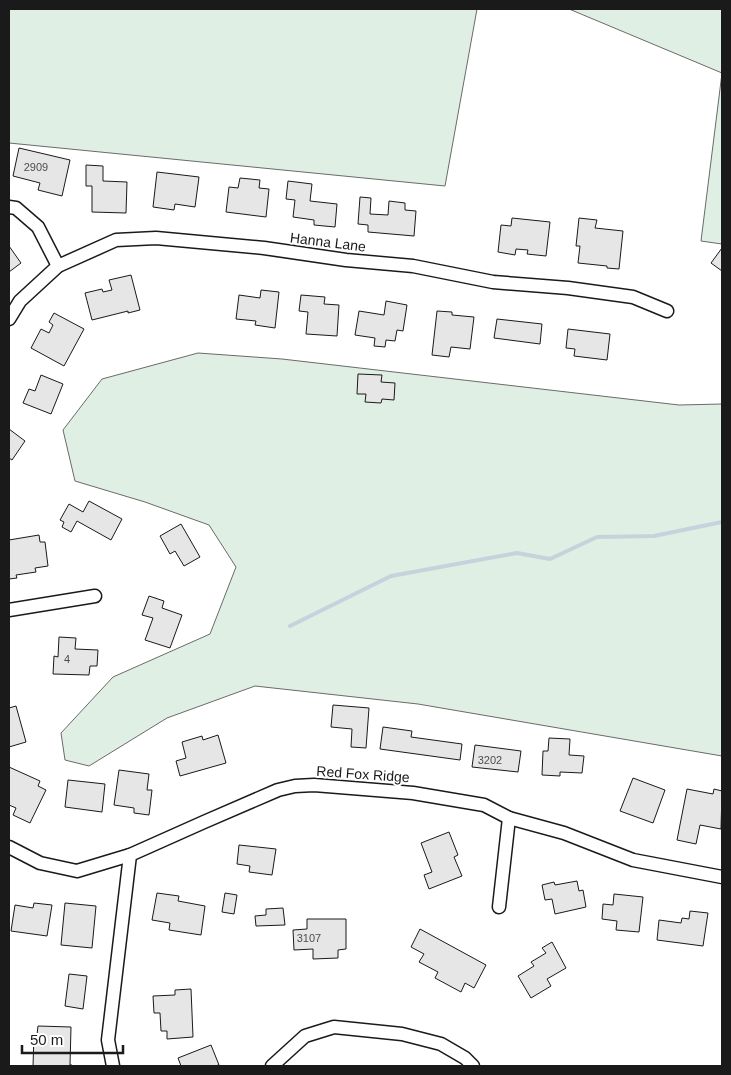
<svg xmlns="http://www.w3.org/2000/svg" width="731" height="1075" viewBox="0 0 731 1075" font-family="Helvetica,sans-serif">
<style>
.green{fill:#e0efe3;stroke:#6a6a6a}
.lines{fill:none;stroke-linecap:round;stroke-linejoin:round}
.stream{stroke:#c6d2dc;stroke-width:4}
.building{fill:#e6e6e6;stroke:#1a1a1a}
.street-casing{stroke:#1a1a1a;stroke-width:15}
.street{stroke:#fff;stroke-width:12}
.labels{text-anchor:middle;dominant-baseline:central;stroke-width:4;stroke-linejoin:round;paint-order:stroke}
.number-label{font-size:11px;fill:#4d4d4d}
.street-label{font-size:14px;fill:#1a1a1a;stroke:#fff}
</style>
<rect width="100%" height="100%" fill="#fff"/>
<g class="green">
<polygon points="9,9 477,9 445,186 9,143"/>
<polygon points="569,9 722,9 722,244 701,241 722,73"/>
<polygon points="198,353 282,359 679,405 722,404 722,756 418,704 255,686 167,718 89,766 65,760 61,733 113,677 210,634 236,567 209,525 145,502 75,481 63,430 102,379"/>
</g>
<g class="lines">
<polyline class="stream" points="290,626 391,576 517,553 550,559 597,537 654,536 722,522"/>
</g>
<g class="building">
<polygon points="19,148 70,160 62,196 38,190 40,183 13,176"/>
<polygon points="86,165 103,166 103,181 127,182 126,213 92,212 92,186 86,186"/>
<polygon points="157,172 199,177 195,207 175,204 174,210 153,207"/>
<polygon points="240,178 260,180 259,188 269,189 266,217 226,212 229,187 238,188"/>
<polygon points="288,181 312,184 310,201 337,204 335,227 314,225 314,220 293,217 295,200 286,199"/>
<polygon points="360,197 371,198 370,214 388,215 389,201 405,203 405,210 416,211 414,236 368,232 368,225 358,224"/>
<polygon points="512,218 550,222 546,256 527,254 528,250 516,249 515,255 498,252 501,225 511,226"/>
<polygon points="579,218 597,220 595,228 623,231 619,269 607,268 607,266 578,263 580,246 576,246"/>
<polygon points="9,246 21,263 9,272"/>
<polygon points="722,248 722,271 711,263"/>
<polygon points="131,275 140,310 128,313 128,311 92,320 85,293 102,289 103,292 112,290 109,280"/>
<polygon points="261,290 279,292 275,328 255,325 256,321 236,319 239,295 260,298"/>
<polygon points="301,295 325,297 324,304 339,305 337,336 306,334 308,312 299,311"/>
<polygon points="386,301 407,305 403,331 397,330 395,341 386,340 385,347 374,346 375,338 355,335 359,311 384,315"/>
<polygon points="437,311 452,312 452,315 474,317 470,349 451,347 449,357 432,355"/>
<polygon points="54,313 84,329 64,366 31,348 41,329 49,333 53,325 49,322"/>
<polygon points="497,319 542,324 540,344 494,338"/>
<polygon points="568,329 610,334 607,360 574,356 575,349 566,348"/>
<polygon points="358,374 382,375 381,382 395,383 394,400 382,399 381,403 365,402 366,394 357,394"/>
<polygon points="41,375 63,384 51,414 23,403 29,389 35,391"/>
<polygon points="9,429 25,441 12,460 9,458"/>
<polygon points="89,501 122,519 111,540 77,521 71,532 62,527 64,522 60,520 69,504 83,512"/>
<polygon points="181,524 200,557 184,566 175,551 170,554 160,536"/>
<polygon points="39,535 40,542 45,542 48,566 35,568 36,572 16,575 17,578 9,579 9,540"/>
<polygon points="149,596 164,601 162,608 182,615 170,648 145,640 153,618 142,615"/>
<polygon points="59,637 76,638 75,649 98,650 97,666 90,666 89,675 53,674 54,656 58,657"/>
<polygon points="333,705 369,708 366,748 351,747 352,729 331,727"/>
<polygon points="16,706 26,742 9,747 9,708"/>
<polygon points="383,727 412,731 411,737 462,744 460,760 380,749"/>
<polygon points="218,735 226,763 180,776 176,761 186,758 182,742 202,736 203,740"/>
<polygon points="549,738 570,739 569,755 584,756 582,773 560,772 560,776 542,775 543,751 548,751"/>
<polygon points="475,745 521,751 518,772 472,767"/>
<polygon points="9,767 40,781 38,786 46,790 30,823 13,815 16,808 9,805"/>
<polygon points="119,770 149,774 147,790 152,790 149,815 134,813 134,808 114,805"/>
<polygon points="633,778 665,790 653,823 620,811"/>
<polygon points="68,780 105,784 102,812 65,807"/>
<polygon points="687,789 713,794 714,789 722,791 721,829 700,825 696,844 677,840"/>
<polygon points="449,832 458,855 454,857 462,876 429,889 424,875 432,872 421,843"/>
<polygon points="239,845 276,849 272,875 249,872 250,866 237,864"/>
<polygon points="577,881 579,891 583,890 586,907 555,914 552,899 545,900 542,885 554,882 555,885"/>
<polygon points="157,893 179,896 178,901 205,906 201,935 169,930 170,923 152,920"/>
<polygon points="225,893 237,895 234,914 222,912"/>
<polygon points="614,894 643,897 639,932 616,930 617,921 602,919 603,904 613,905"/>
<polygon points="34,903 52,905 47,936 11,931 15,905 33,908"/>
<polygon points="65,903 96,906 92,948 61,945"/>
<polygon points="283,908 285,925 256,926 255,916 266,915 266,909"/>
<polygon points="690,911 708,913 703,946 657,940 659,920 681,923 682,918 689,919"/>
<polygon points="307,919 346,919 346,949 338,950 338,958 313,959 313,949 294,950 293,930 307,929"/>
<polygon points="420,929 486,965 474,988 465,983 461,992 435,978 438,972 419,962 424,954 411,947"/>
<polygon points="552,942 566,968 547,979 551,986 531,998 518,976 534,966 531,962 546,953 542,948"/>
<polygon points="69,974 87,976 83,1009 65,1006"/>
<polygon points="191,989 193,1037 167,1039 167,1031 161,1031 160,1013 154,1013 153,996 175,995 175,990"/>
<polygon points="38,1026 71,1027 70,1065 72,1065 72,1066 33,1066 34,1035 37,1035"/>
<polygon points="211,1045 219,1065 214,1066 181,1066 178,1058"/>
</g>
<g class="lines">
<g class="street-casing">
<g id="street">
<polyline points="9,207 16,208 38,227 58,266"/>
<polyline points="9,319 20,301 58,266 116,240 156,238 264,248 346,260 413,266 493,282 568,288 633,297 667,311"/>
<polyline points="9,610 95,596"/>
<polyline points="9,847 40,863 77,871 130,855 204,822 278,790 295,786 314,785 413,793 484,805 509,818 564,833 633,860 722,877"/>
<polyline points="499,907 509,818"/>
<polyline points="113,1066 108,1040 130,855"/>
<polyline points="272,1066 305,1036 334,1027 402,1034 441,1044 465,1058 473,1066"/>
</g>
</g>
<use href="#street" class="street"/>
</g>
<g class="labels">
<g class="number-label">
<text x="36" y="167">2909</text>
<text x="67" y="659">4</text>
<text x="490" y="760">3202</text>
<text x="309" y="938">3107</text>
</g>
<g class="street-label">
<text transform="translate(328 242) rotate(7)">Hanna Lane</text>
<text transform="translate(363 774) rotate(4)">Red Fox Ridge</text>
</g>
</g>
<rect width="731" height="1075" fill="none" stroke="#1a1a1a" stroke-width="20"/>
<path d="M22 1045v8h101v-8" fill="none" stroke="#1a1a1a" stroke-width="2.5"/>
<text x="30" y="1045" font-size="15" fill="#1a1a1a" stroke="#ffffff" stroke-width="4" paint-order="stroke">50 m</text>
</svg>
